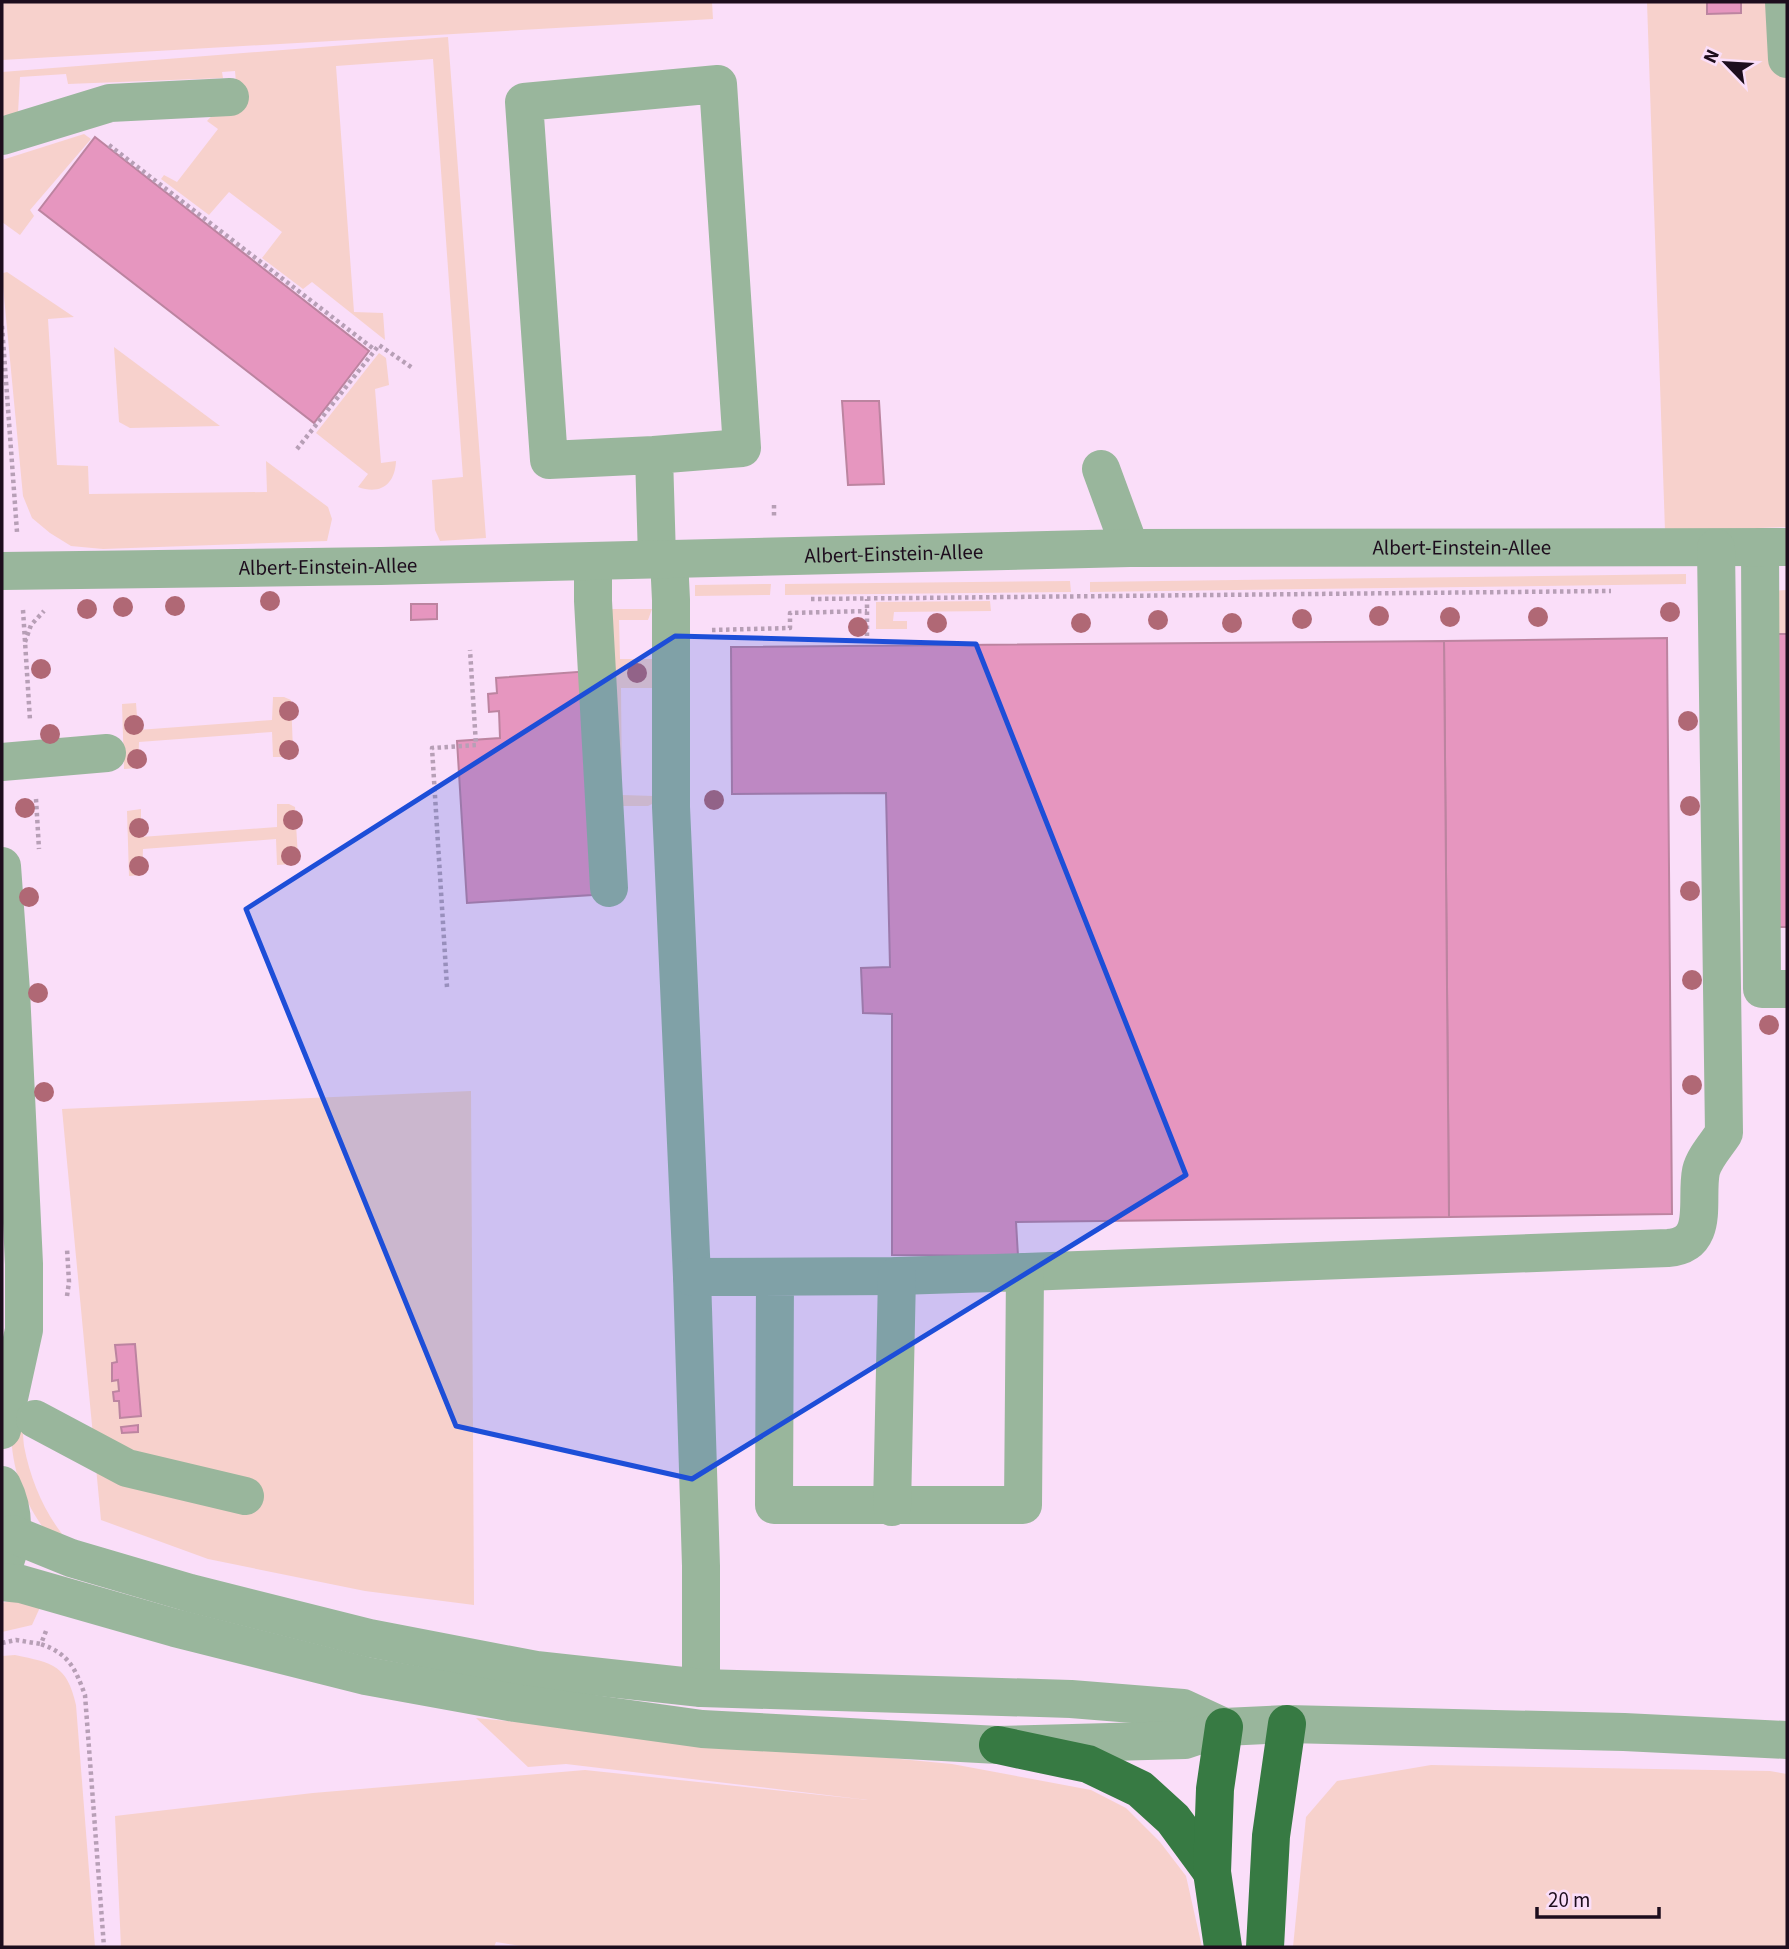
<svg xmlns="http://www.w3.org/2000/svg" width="1789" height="1949" viewBox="0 0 1789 1949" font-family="'Source Sans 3',sans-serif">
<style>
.green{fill:#f7d1cc}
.building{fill:#e696bf;stroke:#bc84a0;stroke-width:2}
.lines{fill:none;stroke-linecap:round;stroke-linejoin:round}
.path{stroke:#b79fb6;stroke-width:4.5;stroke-dasharray:3.5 3.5;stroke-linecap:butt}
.minor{stroke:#99b69c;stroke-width:38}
.highway{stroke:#377a43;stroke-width:38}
.tree{fill:#b06875}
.marked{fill:#1d4ed8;fill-opacity:0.2;stroke:#1d4ed8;stroke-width:5;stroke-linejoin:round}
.labels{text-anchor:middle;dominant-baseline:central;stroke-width:6;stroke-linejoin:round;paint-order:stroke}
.street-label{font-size:21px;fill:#1d0d1d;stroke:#fadef9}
</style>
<rect width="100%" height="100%" fill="#fadef9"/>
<g class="green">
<polygon points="2,2 712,2 713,19 2,60"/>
<polygon points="1647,2 1787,2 1787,527 1665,531"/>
<polygon points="448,37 486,538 440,541 435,530 432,480 463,477 433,59 336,66 354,312 383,313 385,340 312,282 303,289 262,258 282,232 229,192 209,215 161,179 164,175 177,182 218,129 207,121 216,111 238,107 235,71 222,72 223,78 68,84 66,74 20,77 18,113 2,116 2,72"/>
<polygon points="84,134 91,139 30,210 34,216 20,235 2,222 2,160"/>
<polygon points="7,272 74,317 48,319 57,465 88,466 89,494 267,492 266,461 328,507 332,519 327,541 103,549 71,546 50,533 32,518 23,496 2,276 3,273"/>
<polygon points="114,347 220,426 130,428 119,422"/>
<path d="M379 353 386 358 389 385 375 389 381 463 396 461C395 485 380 495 358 487L368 474 316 433Z"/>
<polygon points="1686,574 1686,584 1090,592 1090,582"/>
<polygon points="1070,581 1071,592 785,595 785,584"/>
<polygon points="771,584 770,595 695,596 695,585"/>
<polygon points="1787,590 1787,634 1769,634 1769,591"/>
<polygon points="990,601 991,611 894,612 893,621 907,621 907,629 876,629 876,602"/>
<polygon points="603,609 652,609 648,620 619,620 620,659 653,659 652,688 621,688 622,795 654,796 652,804 648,806 618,806"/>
<polygon points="273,697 284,697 291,700 293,750 287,757 273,757 272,732 139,742 138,768 124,769 122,704 136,703 138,730 272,720"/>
<polygon points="277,804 289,804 295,807 298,858 292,864 277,865 276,839 143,849 142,875 129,876 127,811 141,809 141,837 277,827"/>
<polygon points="471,1091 474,1605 365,1591 208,1559 101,1520 62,1109"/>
<path d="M22 1423C23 1431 23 1438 24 1446 30 1478 43 1509 62 1534L47 1533C24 1502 12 1471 11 1432Z"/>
<polygon points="9,1601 42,1603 32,1625 2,1632 2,1603"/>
<path d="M15 1655C53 1663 67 1665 76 1705L95 1947H2V1656Z"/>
<polygon points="476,1718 952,1764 1091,1790 1126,1808 1160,1842 1186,1876 1202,1947 528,1947 496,1942 494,1947 121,1947 115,1816 313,1793 585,1770 868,1800 566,1764 528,1767"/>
<polygon points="1431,1765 1770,1771 1787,1774 1787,1947 1293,1947 1306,1817 1337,1781"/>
</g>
<g class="building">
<polygon points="1707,2 1741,2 1741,13 1707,14"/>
<polygon points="95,137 369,351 314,423 39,210"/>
<polygon points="842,401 879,401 884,484 848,485"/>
<polygon points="411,604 437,604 437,619 411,620"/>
<polygon points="1769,634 1787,634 1787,927 1773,927"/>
<polygon points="1667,638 1672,1214 1449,1217 1444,641"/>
<polygon points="1444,641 1449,1217 1016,1222 1018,1256 892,1255 892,1014 863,1013 861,968 890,967 886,793 732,794 731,647"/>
<polygon points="591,671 592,895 467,903 457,741 500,738 499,711 489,712 488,694 497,693 496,678"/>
<polygon points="135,1344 141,1416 120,1418 119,1401 114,1401 113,1392 119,1391 118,1380 112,1381 112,1363 117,1362 115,1345"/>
<polygon points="138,1425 138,1432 122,1433 121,1427"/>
</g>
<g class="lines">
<g class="path">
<polyline points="109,145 375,350"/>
<polyline points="2,326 17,532"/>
<polyline points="297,449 379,345 414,369"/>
<polyline points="774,505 774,518"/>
<polyline points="811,599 1611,591"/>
<polyline points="23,610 30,720"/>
<polyline points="712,630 790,628 790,613 867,611"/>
<polyline points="25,642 31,625 44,611"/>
<polyline points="867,643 867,599"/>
<polyline points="36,799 39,849"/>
<polyline points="447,987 432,748 476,745 470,650"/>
<polyline points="67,1296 69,1282 67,1249"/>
<path d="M46 1631 41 1644C69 1654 75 1668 85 1695L104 1947"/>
<polyline points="2,1643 16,1640 41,1644"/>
</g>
<g class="minor">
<polyline points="1784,2 1787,59"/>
<polyline points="2,136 110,103 230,97"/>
<polyline points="654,455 742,448 718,84 524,102 549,460 654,455 657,558"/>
<polyline points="1101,469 1130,548"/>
<polyline points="1760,547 1762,989 1787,989"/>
<polyline points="669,559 671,600 671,807 692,1277 701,1566 701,1688"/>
<polyline points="593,561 593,601 609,888"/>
<path id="s1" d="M2 571 381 566 1130 548 1787 547"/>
<polyline points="2,762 107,753"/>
<polyline points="2,866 11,991 24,1264 24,1330 2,1430"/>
<path d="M1025 1272 1668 1248C1711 1245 1695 1200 1701 1171 1704 1158 1717 1144 1724 1133L1716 548"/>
<polyline points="692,1277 897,1276 1025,1272 1023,1505 774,1505 775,1277"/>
<polyline points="35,1419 127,1468 245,1496"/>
<path d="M2 1485C14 1509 15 1534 6 1559"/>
<polyline points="892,1507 897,1276"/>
<polyline points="12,1534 71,1558 190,1593 369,1638 536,1670 701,1688 1071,1699 1183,1708 1224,1727"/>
<polyline points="2,1582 21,1584 175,1628 366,1676 515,1703 702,1729 998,1745 1185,1740 1224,1727 1287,1724 1624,1732 1787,1740"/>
</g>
<g class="highway">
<polyline points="998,1745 1088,1764 1140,1789 1173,1819 1212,1872"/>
<polyline points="1223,1947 1212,1872 1215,1789 1224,1727"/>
<polyline points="1265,1947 1271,1836 1287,1724"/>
</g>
</g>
<g class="tree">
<circle cx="270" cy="601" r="10"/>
<circle cx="175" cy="606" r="10"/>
<circle cx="123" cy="607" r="10"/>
<circle cx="87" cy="609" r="10"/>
<circle cx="1670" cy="612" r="10"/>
<circle cx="1379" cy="616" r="10"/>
<circle cx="1450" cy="617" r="10"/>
<circle cx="1538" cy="617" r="10"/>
<circle cx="1302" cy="619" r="10"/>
<circle cx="1158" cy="620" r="10"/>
<circle cx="937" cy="623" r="10"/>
<circle cx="1081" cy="623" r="10"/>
<circle cx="1232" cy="623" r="10"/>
<circle cx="858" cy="627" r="10"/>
<circle cx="41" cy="669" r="10"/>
<circle cx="637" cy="673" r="10"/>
<circle cx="289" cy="711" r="10"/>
<circle cx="1688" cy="721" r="10"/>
<circle cx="134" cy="725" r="10"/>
<circle cx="50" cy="734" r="10"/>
<circle cx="289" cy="750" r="10"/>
<circle cx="137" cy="759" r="10"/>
<circle cx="714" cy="800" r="10"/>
<circle cx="1690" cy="806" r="10"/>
<circle cx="25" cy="808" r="10"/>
<circle cx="293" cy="820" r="10"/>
<circle cx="139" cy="828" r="10"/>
<circle cx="291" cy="856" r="10"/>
<circle cx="139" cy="866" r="10"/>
<circle cx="1690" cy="891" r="10"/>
<circle cx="29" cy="897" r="10"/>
<circle cx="1692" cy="980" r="10"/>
<circle cx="38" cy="993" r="10"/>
<circle cx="1769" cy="1025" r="10"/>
<circle cx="1692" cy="1085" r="10"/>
<circle cx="44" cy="1092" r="10"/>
</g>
<path class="marked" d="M675 636 976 644 1186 1175 692 1479 456 1426 246 909Z"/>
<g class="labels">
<g class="street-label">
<text stroke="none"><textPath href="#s1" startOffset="1460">Albert-Einstein-Allee</textPath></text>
<text stroke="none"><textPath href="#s1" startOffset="892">Albert-Einstein-Allee</textPath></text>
<text stroke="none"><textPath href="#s1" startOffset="326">Albert-Einstein-Allee</textPath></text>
</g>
</g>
<rect width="1789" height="1949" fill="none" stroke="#1d0d1d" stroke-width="7"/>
<g transform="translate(1726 63) rotate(295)" stroke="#fadef9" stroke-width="5" paint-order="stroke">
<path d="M0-5L12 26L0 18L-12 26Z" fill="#1d0d1d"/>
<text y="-10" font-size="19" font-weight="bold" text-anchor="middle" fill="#1d0d1d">N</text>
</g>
<path d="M1537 1907v10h122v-10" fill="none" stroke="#1d0d1d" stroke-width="3.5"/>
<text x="1548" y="1907" font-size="21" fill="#1d0d1d" stroke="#fadef9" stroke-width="5" paint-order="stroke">20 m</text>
</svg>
